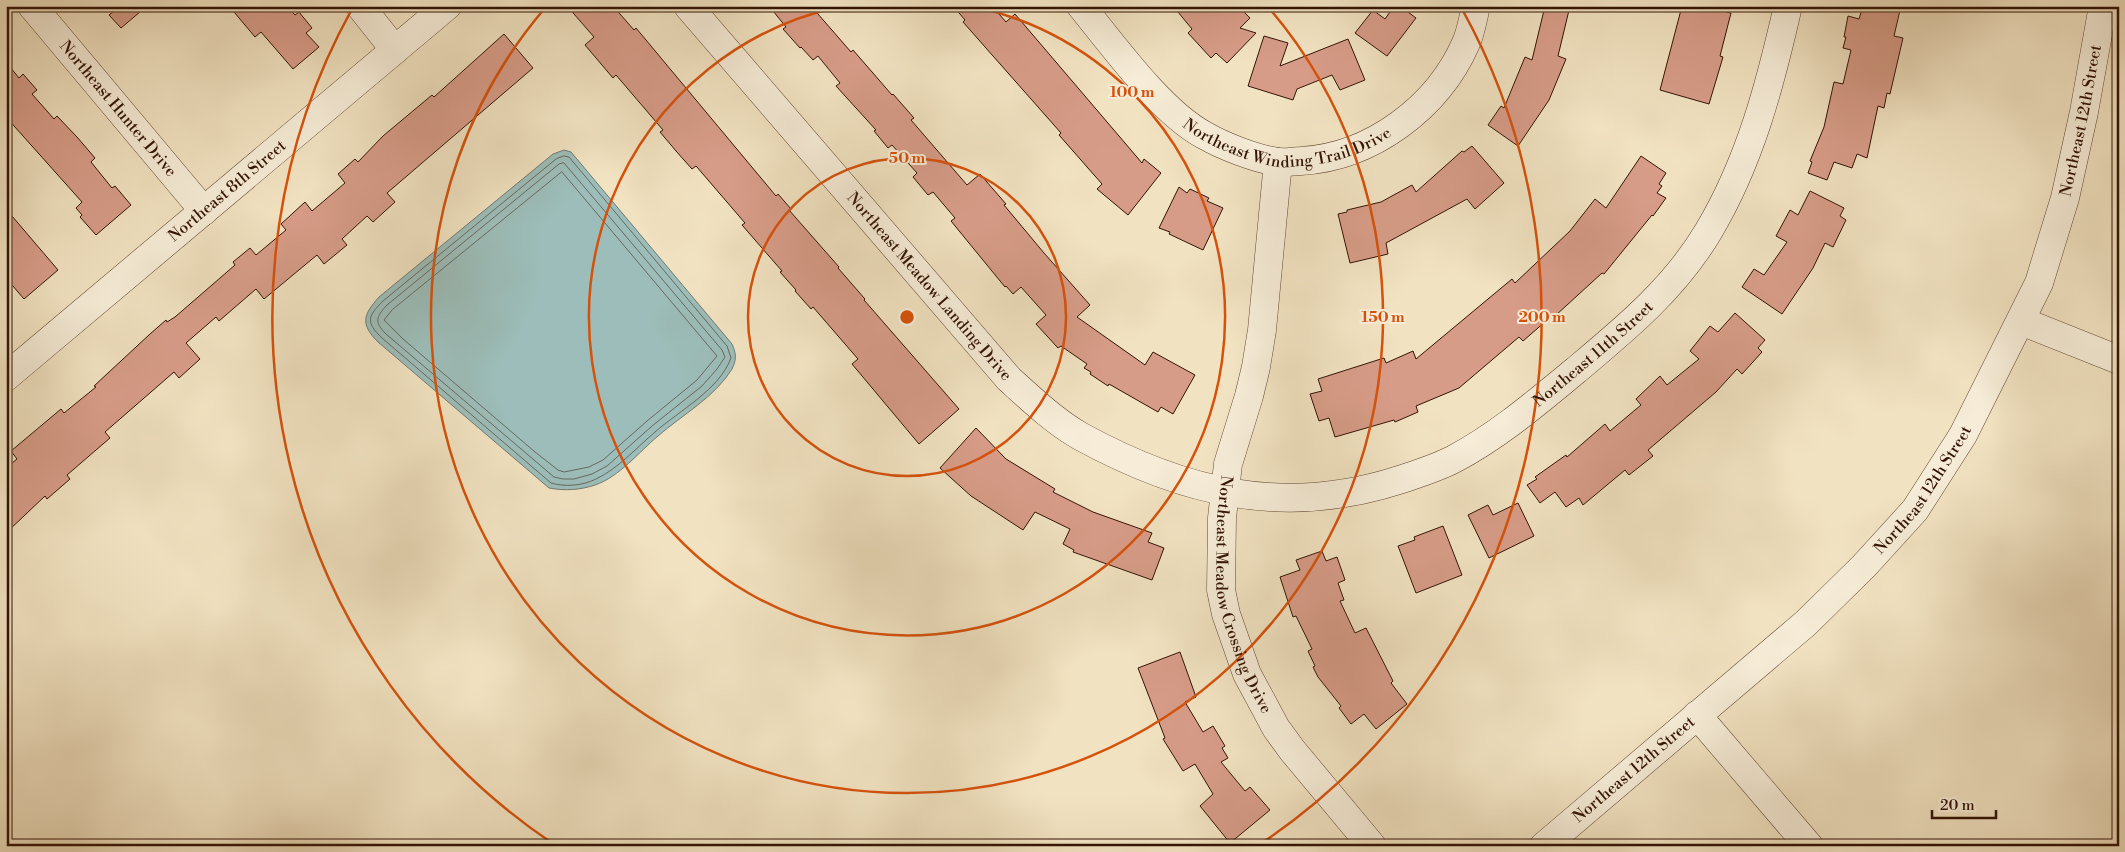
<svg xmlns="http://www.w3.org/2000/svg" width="2125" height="852" viewBox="0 0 2125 852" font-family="'Libre Bodoni',serif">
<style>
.water{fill:#9cbdb9;stroke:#727971}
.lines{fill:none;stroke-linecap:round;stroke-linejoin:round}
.shore{stroke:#68685e;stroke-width:1}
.building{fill:#d79c88;stroke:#331404}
.minor-casing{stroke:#624833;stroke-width:29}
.minor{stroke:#f6ecd7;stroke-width:28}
.ring{fill:none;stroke:#d6520b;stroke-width:2.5}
.labels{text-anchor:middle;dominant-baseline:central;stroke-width:4;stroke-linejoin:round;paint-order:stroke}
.street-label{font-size:16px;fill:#331404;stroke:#f6ecd7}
.centre{fill:#d6520b;stroke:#f6ecd7;stroke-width:2.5}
.ring-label{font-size:15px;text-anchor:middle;font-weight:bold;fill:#d6520b;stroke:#f6ecd7;stroke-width:4;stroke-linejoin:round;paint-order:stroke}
</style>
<rect width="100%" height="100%" fill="#f1e2c1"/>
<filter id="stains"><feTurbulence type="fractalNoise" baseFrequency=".004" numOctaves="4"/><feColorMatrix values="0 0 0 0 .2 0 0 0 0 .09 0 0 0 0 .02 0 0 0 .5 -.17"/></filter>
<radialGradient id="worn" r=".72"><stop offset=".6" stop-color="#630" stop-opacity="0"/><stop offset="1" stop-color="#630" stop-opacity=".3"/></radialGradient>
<path class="water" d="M564 150 571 152 732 344C736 353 737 359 732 369 715 397 682 415 658 436 639 452 619 477 595 485 580 490 565 491 549 488L378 342C360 324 363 315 379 297L553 154Z"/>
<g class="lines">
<g class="shore">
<path d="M564 156 569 157 727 346 731 358C719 390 680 410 655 432 636 448 619 468 596 479 582 486 565 487 551 483L382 338C365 322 368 316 383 301L556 159Z"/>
<path d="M564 163 722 350 725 357 717 369 702 386 652 426 607 466 592 474 574 479H563L554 477 386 334C374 322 376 317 387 305L559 164Z"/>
<polygon points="562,172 717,356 697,380 647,421 603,460 589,467 564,472 558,470 535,452 403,339 384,320 392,310"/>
</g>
</g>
<g class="building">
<polygon points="120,6 147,6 121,28 109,15"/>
<polygon points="229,6 287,6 295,15 299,12 312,28 306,33 319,47 293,69 261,32 255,37"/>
<polygon points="567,6 613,6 634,30 636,28 776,196 778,194 791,209 789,210 839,267 838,268 865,299 864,300 959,409 919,444 852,364 858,359 813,307 811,309 795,291 796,290 780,272 782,271 742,225 745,223 696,166 692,169 676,151 660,132 663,130 616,75 613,78 585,45 594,37"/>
<polygon points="769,6 811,6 851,52 853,50 892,95 893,94 914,118 911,120 967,185 980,174 1006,204 1004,205 1044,253 1090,305 1077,317 1145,365 1153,352 1195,375 1173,414 1161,407 1158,412 1109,384 1108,386 1090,374 1091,372 1084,368 1087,364 1061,346 1058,348 1036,324 1046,315 1021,287 1013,294 1006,286 1005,287 951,221 955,218 933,192 928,195 913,177 917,173 892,145 888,148 874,131 876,130 836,86 840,83 818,56 813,60 801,47 800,48 783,29 786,27"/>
<polygon points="953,6 992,6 1006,22 1015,14 1142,163 1144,159 1161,173 1128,215 1097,189 1102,184 1059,135 1061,133 963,22 965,20"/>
<polygon points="1173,6 1238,6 1250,18 1240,28 1256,33 1227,63 1216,53 1211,58 1188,33 1192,29"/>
<polygon points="1394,6 1400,6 1416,18 1387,56 1355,33 1373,10 1385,19"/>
<polygon points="1545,6 1570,6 1558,56 1566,59 1549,100 1518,146 1488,125 1501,106 1504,108 1525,57 1532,60"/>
<polygon points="1682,6 1727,6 1726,12 1731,13 1720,56 1723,57 1709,104 1660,90"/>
<polygon points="1863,6 1901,6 1894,36 1903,38 1890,94 1887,93 1884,108 1878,106 1867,158 1857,154 1852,168 1834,162 1827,180 1808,173 1812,162 1810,161 1824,127 1834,82 1843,84 1851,50 1843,48 1846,37 1844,37 1848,16 1859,19"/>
<polygon points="504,34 533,68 387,193 395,202 373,222 367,216 342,239 347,245 324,264 317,255 264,299 256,289 219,321 216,317 186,343 200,359 179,378 174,372 105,432 110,438 67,475 70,479 47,499 45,496 6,533 6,468 17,459 11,451 61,409 64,413 96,387 94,386 150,334 166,320 167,322 175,317 235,265 233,262 250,248 256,255 286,230 281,224 305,202 312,211 345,183 338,174 355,159 358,162 383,136 432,95 434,97"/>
<polygon points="1264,36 1288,43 1280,66 1348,39 1365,80 1340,90 1332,75 1297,89 1293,100 1248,86"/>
<polygon points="6,62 19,78 23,74 37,90 32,94 54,119 57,116 77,137 95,158 91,162 112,188 115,186 131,205 96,235 80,217 82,215 76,208 82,202 6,117"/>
<polygon points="1472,146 1504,183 1475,209 1467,199 1386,243 1388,254 1350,263 1338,214 1347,212 1347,210 1381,202 1412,185 1416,192 1462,151 1464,152"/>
<polygon points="1641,156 1666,173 1659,184 1662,186 1657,193 1666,198 1653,216 1652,215 1604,274 1602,273 1555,316 1554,314 1523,341 1519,337 1459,388 1416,406 1418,412 1395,422 1394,420 1335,437 1329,418 1319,421 1310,394 1322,391 1318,379 1384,358 1386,363 1413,351 1416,359 1512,279 1515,283 1570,231 1595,199 1606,208"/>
<polygon points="1179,187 1187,193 1190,189 1209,198 1207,201 1223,208 1203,250 1169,234 1170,232 1159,228"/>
<polygon points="1810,191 1844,208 1840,216 1846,220 1833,247 1825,243 1813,268 1782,314 1742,287 1754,269 1764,275 1787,242 1776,236 1790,210 1798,215"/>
<polygon points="6,209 58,270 24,299 6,278"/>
<polygon points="1735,313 1765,340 1758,348 1762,352 1742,374 1737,369 1716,392 1648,450 1653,456 1629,475 1625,470 1583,505 1579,498 1566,507 1555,492 1540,503 1527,485 1537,479 1535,477 1566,455 1567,457 1605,424 1610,431 1641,405 1636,399 1660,376 1667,385 1699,359 1690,351 1710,326 1718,332"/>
<polygon points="976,428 1006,459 1055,489 1053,492 1093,512 1152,533 1148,542 1164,548 1152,580 1073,552 1074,550 1063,544 1070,529 1035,512 1023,530 971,496 940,468"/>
<polygon points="1518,503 1534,536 1489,558 1468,515 1488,505 1493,515"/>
<polygon points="1443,526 1462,575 1416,593 1398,546 1415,540 1414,537"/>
<polygon points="1322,551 1326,561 1337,557 1345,580 1338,583 1344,600 1340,601 1355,633 1366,628 1393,681 1391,683 1407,704 1376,729 1364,714 1351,724 1339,708 1341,706 1318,677 1313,667 1315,666 1308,651 1312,649 1296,616 1293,617 1280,577 1300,570 1296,560"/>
<polygon points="1180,652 1196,697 1185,702 1203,732 1213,726 1225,746 1222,748 1228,758 1221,762 1245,791 1250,787 1270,810 1230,843 1200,806 1213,794 1195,764 1183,771 1163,739 1165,738 1138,668"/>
</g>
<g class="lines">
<g class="minor-casing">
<g id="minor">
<path id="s1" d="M32 6 204 211"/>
<polyline points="360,6 395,50"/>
<path id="s2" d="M688 6 1009 379C1031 399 1054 421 1080 436 1184 493 1284 517 1399 480 1417 474 1437 468 1454 459 1499 435 1536 403 1575 371 1625 329 1674 289 1708 232 1750 162 1770 85 1788 6"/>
<path id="s3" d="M1081 6C1113 45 1160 111 1204 135 1223 146 1256 159 1278 162 1286 163 1294 161 1301 161 1372 157 1438 107 1466 43 1471 32 1473 18 1476 6"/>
<path id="s4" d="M1278 162 1262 330 1256 367 1249 396 1228 464 1222 518 1221 590 1226 614 1247 674 1276 728 1292 750 1372 846"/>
<polyline points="2021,321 2119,360"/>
<path id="s5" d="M6 377 447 6"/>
<polyline points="1697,715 1809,846"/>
<path id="s6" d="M1544 846 1806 623 1864 566 1915 510 1963 435 2039 283 2065 198 2084 112 2103 6"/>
</g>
</g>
<use href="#minor" class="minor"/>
</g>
<g class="ring">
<circle cx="907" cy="317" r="159"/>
<path d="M976 7A318 318 0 1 1 838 7"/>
<path d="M1269 8A476 476 0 1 1 545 8"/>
<path d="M552 843A635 635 0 0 1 352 9M1462 9A635 635 0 0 1 1262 843"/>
</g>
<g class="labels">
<g class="street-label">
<text stroke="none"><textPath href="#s1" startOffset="134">Northeast Hunter Drive</textPath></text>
<text stroke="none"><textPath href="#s6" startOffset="928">Northeast 12th Street</textPath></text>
<text stroke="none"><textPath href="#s3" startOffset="266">Northeast Winding Trail Drive</textPath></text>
<text stroke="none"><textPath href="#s5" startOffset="289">Northeast 8th Street</textPath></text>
<text stroke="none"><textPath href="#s2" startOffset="370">Northeast Meadow Landing Drive</textPath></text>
<text stroke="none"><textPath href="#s2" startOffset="1149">Northeast 11th Street</textPath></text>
<text stroke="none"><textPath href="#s6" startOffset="522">Northeast 12th Street</textPath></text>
<text stroke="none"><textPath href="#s4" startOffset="442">Northeast Meadow Crossing Drive</textPath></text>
<text stroke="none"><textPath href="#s6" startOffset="118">Northeast 12th Street</textPath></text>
</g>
</g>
<circle cx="907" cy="317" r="8" class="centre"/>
<g class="ring-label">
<text x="1132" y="97">100 m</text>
<text x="907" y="163">50 m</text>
<text x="1383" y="322">150 m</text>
<text x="1542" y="322">200 m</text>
</g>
<rect width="2125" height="852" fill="none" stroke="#f1e2c1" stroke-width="25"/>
<rect x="8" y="8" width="2110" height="837" fill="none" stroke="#331404" stroke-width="2.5"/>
<rect x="12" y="12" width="2100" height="827" fill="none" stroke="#331404"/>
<path d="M1932 810v8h64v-8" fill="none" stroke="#331404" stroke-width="2.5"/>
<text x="1940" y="810" font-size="15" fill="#331404" stroke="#f6ecd7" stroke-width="4" paint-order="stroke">20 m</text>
<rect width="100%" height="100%" filter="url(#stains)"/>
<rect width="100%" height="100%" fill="url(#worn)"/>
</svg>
